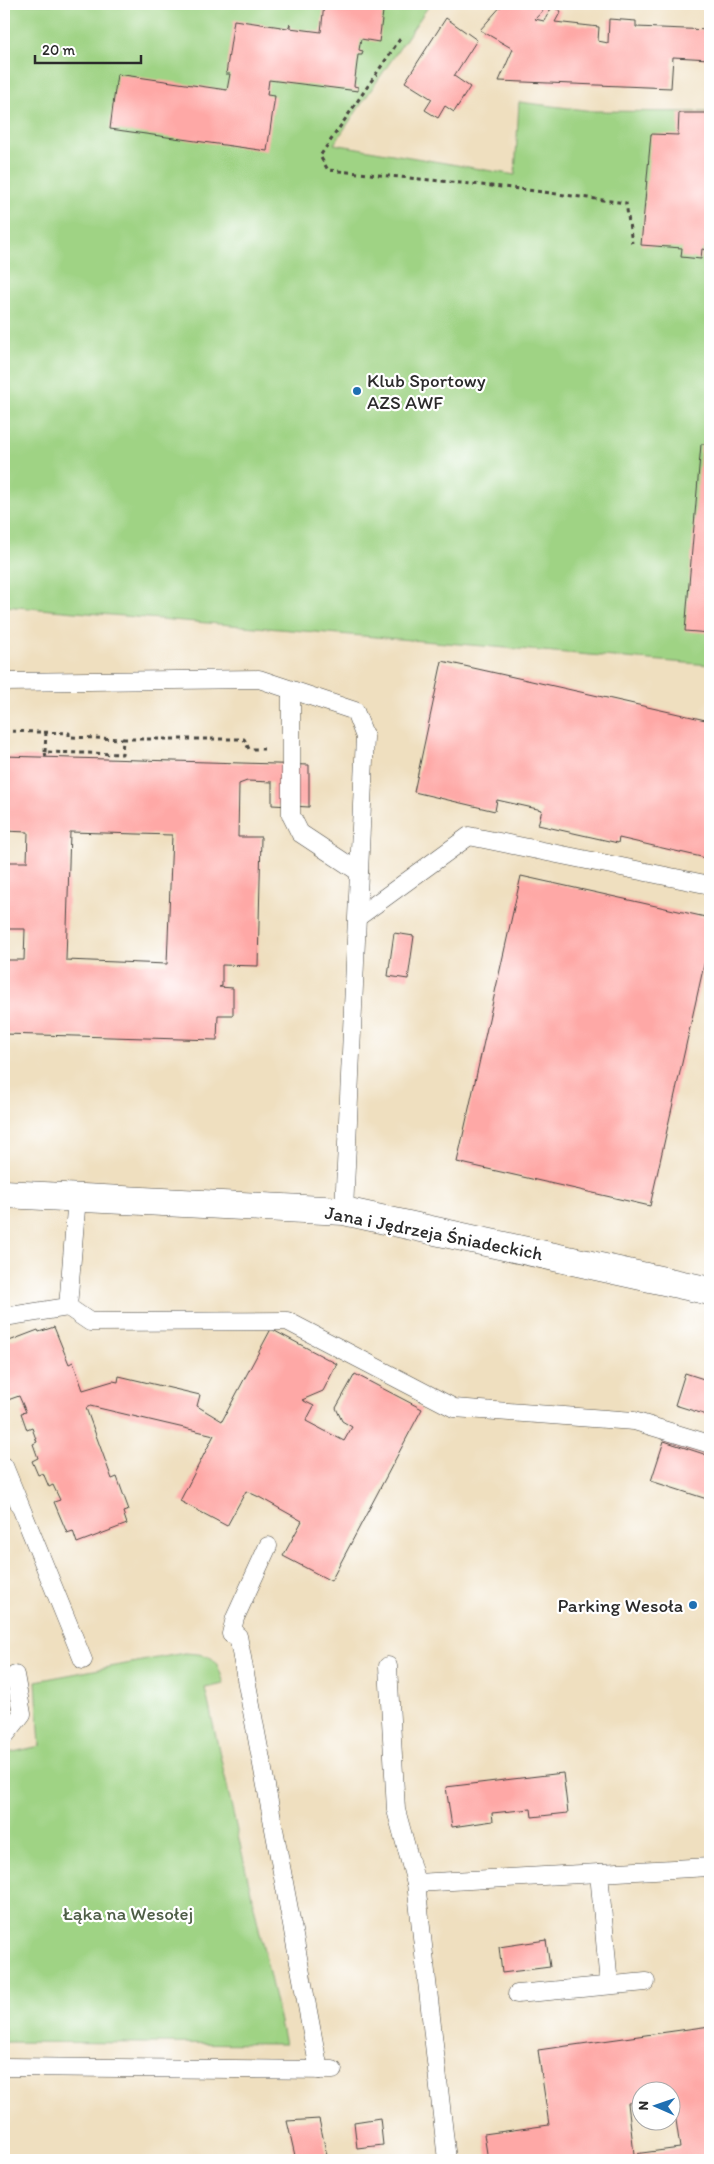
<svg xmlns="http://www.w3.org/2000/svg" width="714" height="2164" viewBox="0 0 714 2164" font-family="Itim,sans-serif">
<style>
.green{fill:#9fd384;stroke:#657f58}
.building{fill:#fea8a6;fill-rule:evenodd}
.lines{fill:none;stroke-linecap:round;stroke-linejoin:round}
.lane-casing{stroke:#484641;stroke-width:19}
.street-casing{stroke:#484641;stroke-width:29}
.path{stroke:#484641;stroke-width:3;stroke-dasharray:4 4;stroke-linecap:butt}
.lane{stroke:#fff;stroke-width:18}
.street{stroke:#fff;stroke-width:28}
.poi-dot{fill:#1f6fb2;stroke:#fff;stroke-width:2}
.labels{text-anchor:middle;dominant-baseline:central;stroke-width:4.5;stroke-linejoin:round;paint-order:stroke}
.poi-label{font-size:19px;fill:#2b2b2b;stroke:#fff;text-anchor:start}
.street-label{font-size:19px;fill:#2b2b2b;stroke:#fff}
.park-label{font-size:19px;fill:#4e5d46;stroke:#fff}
</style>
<rect width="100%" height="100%" fill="#fff"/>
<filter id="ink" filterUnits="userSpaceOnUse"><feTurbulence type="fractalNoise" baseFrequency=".02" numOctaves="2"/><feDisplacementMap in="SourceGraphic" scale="10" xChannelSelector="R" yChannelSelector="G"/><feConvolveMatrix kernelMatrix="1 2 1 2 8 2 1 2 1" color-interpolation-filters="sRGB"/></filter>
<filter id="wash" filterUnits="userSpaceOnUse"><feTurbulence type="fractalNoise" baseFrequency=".0096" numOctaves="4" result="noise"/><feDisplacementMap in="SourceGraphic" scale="20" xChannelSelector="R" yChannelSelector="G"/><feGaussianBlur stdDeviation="1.12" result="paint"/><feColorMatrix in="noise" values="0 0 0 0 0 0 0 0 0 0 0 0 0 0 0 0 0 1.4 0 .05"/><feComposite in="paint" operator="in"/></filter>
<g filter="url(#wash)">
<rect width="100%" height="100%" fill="#efdfbf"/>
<g class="green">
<polygon points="4,4 430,4 334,144 515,175 519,102 593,111 710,112 710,665 4,606"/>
<path d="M184 1653C214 1655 215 1655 224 1684L205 1688 285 2044 4 2042V1754L40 1746 36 1681Z"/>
</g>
<g id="blocks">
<g class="building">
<polygon points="324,4 384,4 379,42 361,39 359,50 363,51 362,55 358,55 354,86 358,87 358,91 269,80 267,95 275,96 267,151 110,129 117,74 227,90 230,74 226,74 234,20 288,28 290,24 290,28 321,32"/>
<polygon points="503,4 549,4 535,19 544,21 552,7 561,11 555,22 599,27 598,41 608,43 609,19 636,21 636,27 710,30 710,59 673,57 671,88 499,81 513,49 480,30"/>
<polygon points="446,18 477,40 454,76 470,87 454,112 445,106 438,118 425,110 432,99 405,82"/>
<polygon points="679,113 710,113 710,250 702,249 701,259 681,257 682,248 641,245 651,134 678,135"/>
<polygon points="701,444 710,444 710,633 685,631"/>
<polygon points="442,661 710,721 710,859 619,838 618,843 538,825 542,810 497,800 495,811 414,792"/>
<path d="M4 756 309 765V807L272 805V782L247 781 239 784 238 837H261L258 966 222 965V986L219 987 233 988V1015H218L217 1040 4 1034V960H24L25 929H4V862H27L28 832 4 831ZM70 832 172 835 167 964 66 960Z"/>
<polygon points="521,876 710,918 710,938 650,1206 457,1162"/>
<polygon points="394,933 414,936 408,979 388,976"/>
<polygon points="54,1327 69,1364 73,1362 83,1390 113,1381 118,1382 119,1376 200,1395 197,1406 222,1421 271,1329 337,1364 323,1391 302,1400 314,1406 306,1421 344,1441 352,1427 342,1421 336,1408 355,1374 422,1409 331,1581 283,1556 302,1521 259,1497 246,1491 227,1526 180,1501 214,1435 90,1406 86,1408 112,1479 117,1477 129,1510 123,1512 127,1524 77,1543 73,1531 67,1533 54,1502 60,1500 53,1485 49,1487 43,1473 38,1475 32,1461 38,1458 33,1444 37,1442 32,1428 27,1430 21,1413 26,1412 19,1396 5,1401 4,1399 4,1343 38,1330 39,1332"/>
<polygon points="685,1373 710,1381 710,1416 675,1405"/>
<polygon points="664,1441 710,1456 710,1500 651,1481"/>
<polygon points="563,1773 568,1813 532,1817 531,1809 492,1813 493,1821 452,1827 446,1787"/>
<polygon points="546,1940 550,1967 502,1973 499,1947"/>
<path d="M710 2026V2160H488L484 2134 549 2125 538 2050ZM642 2092H672L680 2148 634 2154 628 2103 642 2101Z"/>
<polygon points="380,2118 383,2145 357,2148 354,2122"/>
<polygon points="319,2119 328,2160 296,2160 287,2121"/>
</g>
</g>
</g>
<g filter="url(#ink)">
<use href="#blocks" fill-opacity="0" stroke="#484641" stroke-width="1"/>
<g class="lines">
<g class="lane-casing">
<g id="lane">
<polyline points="4,682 259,679 355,711 365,737 344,1211"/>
<polyline points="291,690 291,815 300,833 359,872"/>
<polyline points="358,917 469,836 710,885"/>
<polyline points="68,1307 90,1322 287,1321 454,1408 634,1421 710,1444"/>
<polyline points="4,1317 68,1307 77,1197"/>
<polyline points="4,1466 83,1660"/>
<polyline points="231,1634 235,1618 268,1546"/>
<polyline points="238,1636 319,2070"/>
<polyline points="388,1666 396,1810 416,1883 710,1867"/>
<polyline points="4,1737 22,1714 15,1675"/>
<polyline points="599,1873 609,1985"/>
<polyline points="416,1883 447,2160"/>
<polyline points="517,1994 646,1982"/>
<polyline points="4,2067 333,2070"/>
</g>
</g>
<g class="street-casing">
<polyline id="street" points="4,1194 344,1211 710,1291"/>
</g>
<g class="path">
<polyline points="400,39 320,156 328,170 512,188 626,203 632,243"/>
<polyline points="4,731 69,733 69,737 123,739 122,754 45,752 46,757"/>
<polyline points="123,739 244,739 249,749 264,749"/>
<polyline points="45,752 46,732"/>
</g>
<use href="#lane" class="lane"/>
<use href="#street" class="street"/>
</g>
</g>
<g class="poi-dot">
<circle cx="357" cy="391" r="5"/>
<circle cx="693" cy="1605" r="5"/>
</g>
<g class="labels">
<g class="poi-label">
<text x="367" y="380">Klub Sportowy<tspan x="367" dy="22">AZS AWF</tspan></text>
<text x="683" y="1605" text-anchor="end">Parking Wesoła</text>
</g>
<g class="street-label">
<text transform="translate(434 1233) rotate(11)">Jana i Jędrzeja Śniadeckich</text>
</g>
<g class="park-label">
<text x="128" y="1913">Łąka na Wesołej</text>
</g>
</g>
<rect width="714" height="2164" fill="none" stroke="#fff" stroke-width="20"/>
<g transform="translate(656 2106) rotate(272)"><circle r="24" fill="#ffffff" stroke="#aaaaaa"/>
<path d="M0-4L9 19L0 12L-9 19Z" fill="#1f6fb2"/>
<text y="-8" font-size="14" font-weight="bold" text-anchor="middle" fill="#2b2b2b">N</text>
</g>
<path d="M35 55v8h106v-8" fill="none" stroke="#2b2b2b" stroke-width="2.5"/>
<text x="42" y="55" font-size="15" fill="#2b2b2b" stroke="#ffffff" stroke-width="4" paint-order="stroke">20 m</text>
</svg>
